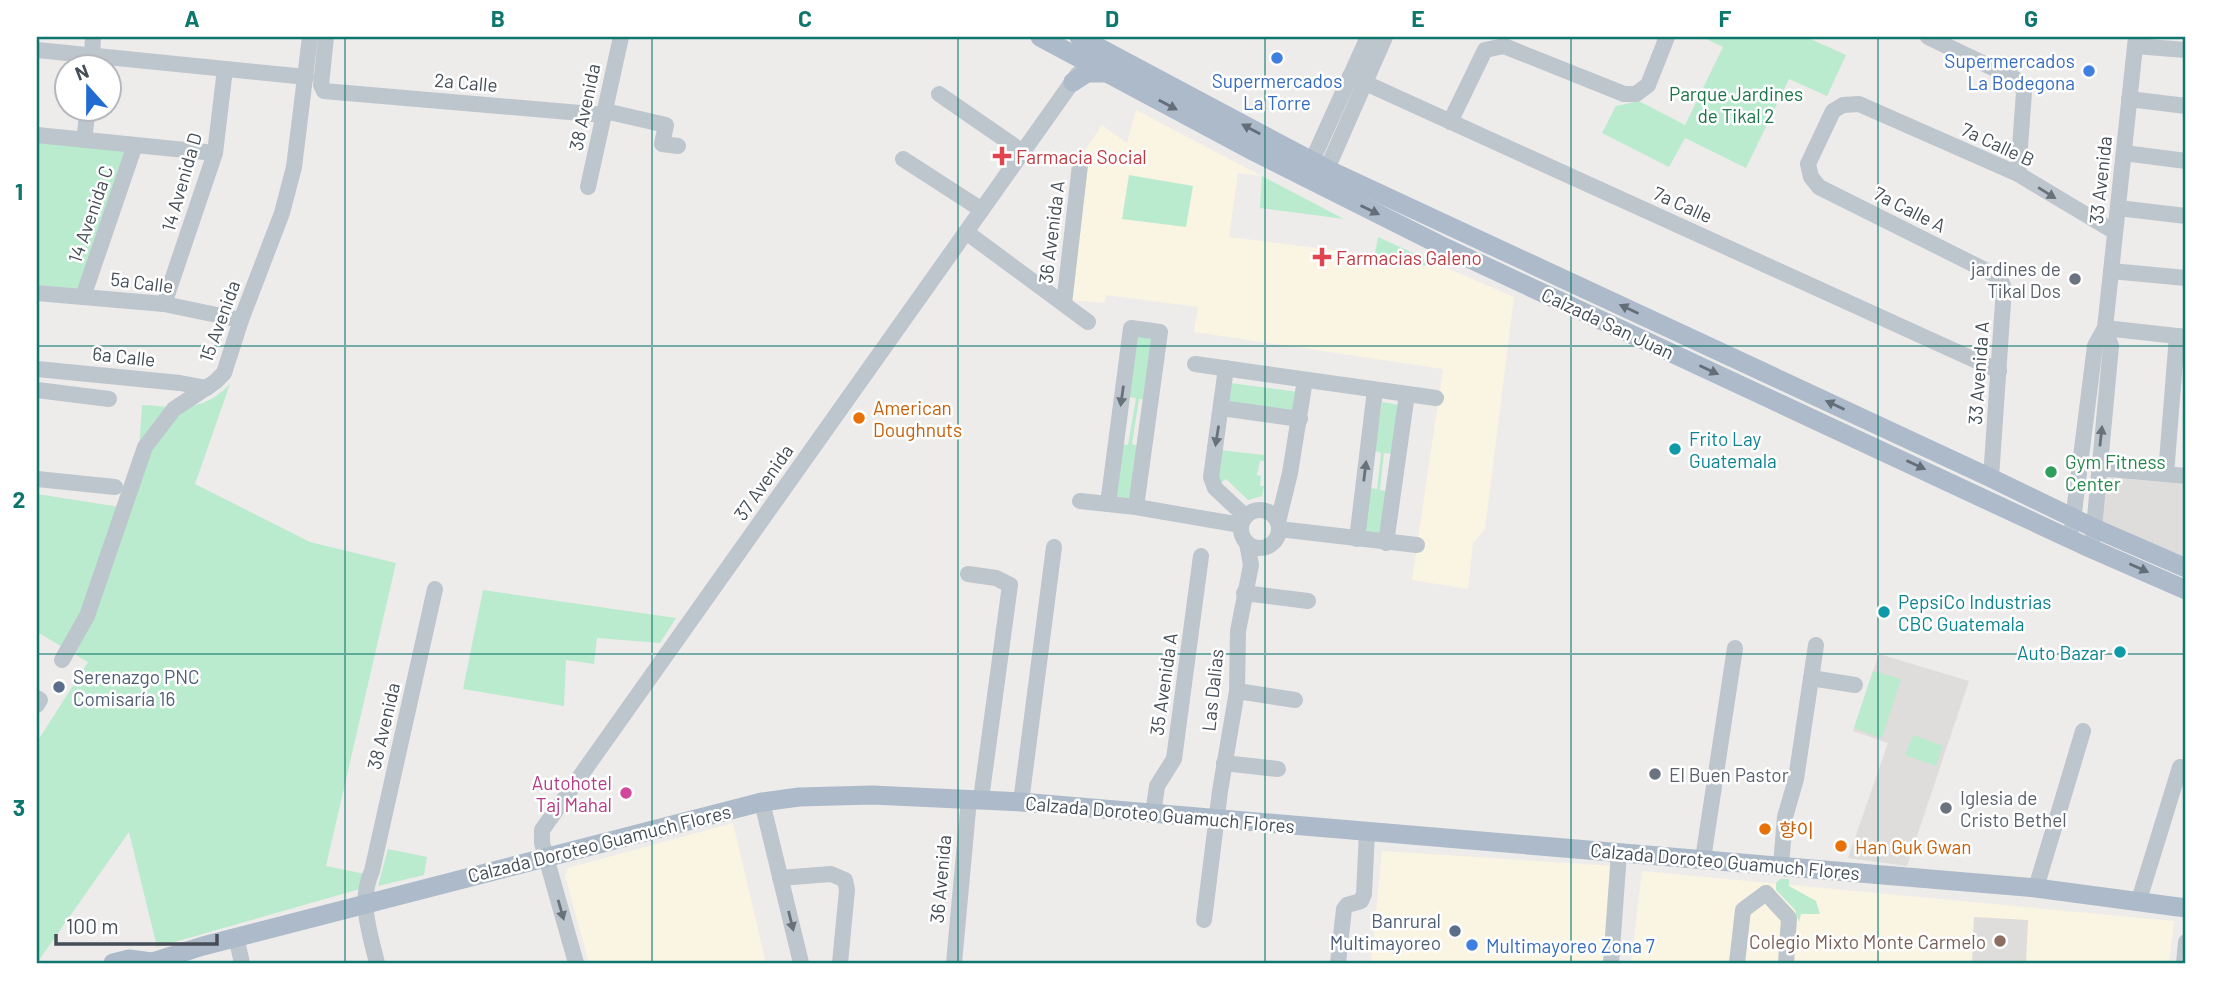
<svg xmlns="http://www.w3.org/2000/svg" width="2223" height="1000" viewBox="0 0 2223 1000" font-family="Barlow,'Noto Sans KR',sans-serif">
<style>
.commercial{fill:#faf4e3}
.education{fill:#dfdcdc}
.green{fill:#baebce}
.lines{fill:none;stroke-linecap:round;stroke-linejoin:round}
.minor{stroke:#bdc5cd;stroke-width:16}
.major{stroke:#acbac9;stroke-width:19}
.oneway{fill:#646e79}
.oneway2{fill:#69727a}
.grid{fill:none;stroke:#0f766e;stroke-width:2;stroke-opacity:0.55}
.shop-dot{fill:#3f7fe0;stroke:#fff;stroke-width:2.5}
.health-dot{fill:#e0444e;stroke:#fff;stroke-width:2.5}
.worship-dot{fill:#6b7280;stroke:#fff;stroke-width:2.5}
.food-dot{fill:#e8710a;stroke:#fff;stroke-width:2.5}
.culture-dot{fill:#0f9aa8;stroke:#fff;stroke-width:2.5}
.leisure-dot{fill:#2e9e5b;stroke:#fff;stroke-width:2.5}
.service-dot{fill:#5c6f8a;stroke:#fff;stroke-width:2.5}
.hotel-dot{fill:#d1479c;stroke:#fff;stroke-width:2.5}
.education-dot{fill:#8d6e63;stroke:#fff;stroke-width:2.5}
.labels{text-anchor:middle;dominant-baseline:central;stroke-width:5;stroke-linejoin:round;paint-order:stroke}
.shop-label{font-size:19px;fill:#366cbe;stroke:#fff;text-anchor:end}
.street-label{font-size:19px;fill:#454e57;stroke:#fff}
.park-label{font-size:19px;fill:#1a7448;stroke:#fff}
.health-label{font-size:19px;fill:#be3a42;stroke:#fff;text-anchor:start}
.worship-label{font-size:19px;fill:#5b616d;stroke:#fff;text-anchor:start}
.food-label{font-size:19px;fill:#c56008;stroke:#fff;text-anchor:start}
.culture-label{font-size:19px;fill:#0d838f;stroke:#fff;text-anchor:start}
.leisure-label{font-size:19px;fill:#27864d;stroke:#fff;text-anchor:start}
.service-label{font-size:19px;fill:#4e5e75;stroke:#fff;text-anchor:start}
.hotel-label{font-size:19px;fill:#b23c85;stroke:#fff;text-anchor:end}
.education-label{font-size:19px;fill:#785e54;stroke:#fff;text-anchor:end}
.neatline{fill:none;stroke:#0f766e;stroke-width:2.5}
.grid-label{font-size:23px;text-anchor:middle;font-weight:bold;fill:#0f766e}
</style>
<rect width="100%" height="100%" fill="#eeebeb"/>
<g class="commercial">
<polygon points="1136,110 1262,176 1238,173 1229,237 1374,255 1374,259 1428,265 1426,259 1514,297 1485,529 1473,543 1468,589 1412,580 1443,369 1194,332 1198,307 1106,295 1104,303 1060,299 1075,165 1102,125 1127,143"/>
<polygon points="733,823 766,963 589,963 565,876 568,868"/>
<polygon points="1382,851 1614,866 1604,963 1371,963"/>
<polygon points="1642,871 2174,921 2169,963 1631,963"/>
</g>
<g class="education">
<polygon points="2104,477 2186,484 2186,561 2100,521"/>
<polygon points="1879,654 1969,681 1907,866 1848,858 1888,743 1853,731"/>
<polygon points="1974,917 2028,920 2026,963 1972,963"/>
</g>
<g class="green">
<polygon points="1702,37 1806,37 1846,55 1827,96 1789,79 1746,168 1685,138 1669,167 1602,133 1616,106 1639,101 1685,125 1723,47"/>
<polygon points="37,139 129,150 81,289 37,285"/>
<polygon points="1129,175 1193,186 1186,227 1122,219"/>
<polygon points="1262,176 1344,219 1260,208"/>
<polygon points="1378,237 1426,259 1428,266 1374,259"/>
<polygon points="1137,334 1154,337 1147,399 1139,399 1132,444 1139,446 1131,503 1114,501 1120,444 1128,445 1136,398 1128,397"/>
<polygon points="1231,383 1299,392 1296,414 1228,405"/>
<path d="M230 384 195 484 310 542 396 563 326 866 365 874 360 889 157 947 129 832 37 963V742L88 662 37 632V494L120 507 136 492 142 405C179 407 202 413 230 384Z"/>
<polygon points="1382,402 1399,405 1393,454 1384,453 1380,490 1387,491 1380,539 1363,537 1370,488 1377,489 1381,453 1375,451"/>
<polygon points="1220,450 1264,455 1264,461 1260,461 1257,475 1261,476 1260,486 1264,486 1262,496 1248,500 1226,479 1221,483 1217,480"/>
<polygon points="483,590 676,618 660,643 597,638 594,664 566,660 564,706 463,689"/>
<polygon points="1873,671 1901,679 1882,738 1854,728"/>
<polygon points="1913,735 1943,746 1936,766 1905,755"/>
<polygon points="388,849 427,857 424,875 378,886"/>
<polygon points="1780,879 1789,879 1789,886 1816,901 1820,914 1801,914 1799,922 1795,910 1776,890 1776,883"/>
</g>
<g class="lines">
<g class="minor">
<polyline points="326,37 321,85 324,91 604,115"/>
<polyline points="1928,37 2014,78 2021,85 2024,92 2018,174"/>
<polyline points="2135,46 2186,50"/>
<polyline points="37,50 306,77"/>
<polyline points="92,56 93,37"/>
<polyline points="1350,76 1999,371"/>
<polyline points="939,94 1023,152"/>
<polyline points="2129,99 2186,106"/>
<polyline points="605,111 666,125 662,144 678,146"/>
<polyline points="1450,122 1485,50 1504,46 1624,94 1636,94 1648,85 1667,37"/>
<polyline points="37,135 215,153"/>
<polyline points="84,140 88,108"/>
<polyline points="2124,153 2186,161"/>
<polyline points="903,159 982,210"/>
<polyline points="1312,161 1368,37"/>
<polyline points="1327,169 1385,37"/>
<polyline points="588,187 621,37"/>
<polyline points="2118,208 2186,216"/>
<polyline points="966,232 1088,322"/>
<polyline points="2111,271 2186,278"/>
<polyline points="37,293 164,304 241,320"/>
<polyline points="83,297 135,145"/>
<polyline points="164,304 215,153 225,69"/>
<polyline points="1064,304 1080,165"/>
<polyline points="2105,328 2186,337"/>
<polyline points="1195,364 1436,398"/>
<polyline points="1226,368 1211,477 1215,488 1245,516"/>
<polyline points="37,369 180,383 207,388"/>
<polyline points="37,390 109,399"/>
<polyline points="1221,408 1300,419"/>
<polyline points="2098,468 2186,476"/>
<polyline points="2166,474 2177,336"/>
<polyline points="1991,478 2004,288 2001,281 1993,274 1819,187 1811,177 1808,164 1833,111 1843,105 1859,104 2018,174 2115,232"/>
<polyline points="37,479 115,487"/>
<polyline points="1080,501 1136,507 1241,525"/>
<polyline points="1108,504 1131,328 1160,332 1136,507"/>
<circle cx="1260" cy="529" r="19"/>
<polyline points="1278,522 1290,473 1305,380"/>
<polyline points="2072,528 2095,346 2105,328"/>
<polyline points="1279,529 1417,545"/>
<polyline points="1357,539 1375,390"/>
<polyline points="2093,539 2111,346 2105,328 2136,37"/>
<polyline points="1386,543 1407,394"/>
<polyline points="968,574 996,578 1010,585 981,799"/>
<polyline points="1244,593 1308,601"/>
<polyline points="62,660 87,616 145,447 174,409 215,382 224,373 241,320 282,213 294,167 310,37"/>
<polyline points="1811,678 1855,685"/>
<polyline points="1237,691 1295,700"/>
<polyline points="37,698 40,700 37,705"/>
<polyline points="1224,763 1278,769"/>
<polyline points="762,802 801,963"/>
<polyline points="1021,802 1054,547"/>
<polyline points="1153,814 1157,786 1174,759 1201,556"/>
<polyline points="1703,859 1735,648"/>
<polyline points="1781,865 1785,817 1796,779 1816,645"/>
<polyline points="780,878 831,874 845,880 847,890 840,963"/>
<polyline points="2036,888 2083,731"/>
<polyline points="1766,893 1789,918 1786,963"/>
<polyline points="2139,900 2180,767"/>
<polyline points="1204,920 1220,791 1237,691 1238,631 1251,565 1247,543"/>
<polyline points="236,937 242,963"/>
<path d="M377 963C370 933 358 901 372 871L435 589"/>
<polyline points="576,963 542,843 542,830 1078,74"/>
<polyline points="954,963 969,799"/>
<polyline points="1338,963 1344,909 1347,905 1361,901 1364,894 1367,832"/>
<polyline points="1611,963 1619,853"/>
<polyline points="1737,963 1743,910 1766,893"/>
<polyline points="2184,963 2186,942"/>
</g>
<g class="major">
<polyline points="1040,37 1255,152 1440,245 2083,545 2186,590"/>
<polyline points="1079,37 1327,169 1991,478 2094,528 2186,568"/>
<polyline points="1073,82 1087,73 1108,73"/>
<polyline points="113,963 129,959 151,962"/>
<polyline points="149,963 203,946 762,802 799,797 872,795 1021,802 2036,888 2186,908"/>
</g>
</g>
<defs><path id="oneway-solid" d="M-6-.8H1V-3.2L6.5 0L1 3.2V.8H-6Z" transform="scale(1.75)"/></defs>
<g class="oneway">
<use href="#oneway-solid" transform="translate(1168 105) rotate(28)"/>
<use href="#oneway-solid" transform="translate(1251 129) rotate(-152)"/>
<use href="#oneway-solid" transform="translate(1370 210) rotate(26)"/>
<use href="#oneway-solid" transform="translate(1629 309) rotate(-155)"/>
<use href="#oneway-solid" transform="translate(1709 370) rotate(25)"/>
<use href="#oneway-solid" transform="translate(1835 405) rotate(-155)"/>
<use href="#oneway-solid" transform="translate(1916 465) rotate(25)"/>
<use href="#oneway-solid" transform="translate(2139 568) rotate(24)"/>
</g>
<g class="oneway2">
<use href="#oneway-solid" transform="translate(2047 193) rotate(32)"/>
<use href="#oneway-solid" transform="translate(1122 396) rotate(98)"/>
<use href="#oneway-solid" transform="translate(1217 436) rotate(99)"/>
<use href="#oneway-solid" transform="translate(2101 436) rotate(-84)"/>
<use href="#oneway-solid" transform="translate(1365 471) rotate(-83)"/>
<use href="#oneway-solid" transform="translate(561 910) rotate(74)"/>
<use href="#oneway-solid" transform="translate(791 921) rotate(76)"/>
</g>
<path class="grid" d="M345 37V963M652 37V963M958 37V963M1265 37V963M1571 37V963M1878 37V963M37 346H2186M37 654H2186"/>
<g class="shop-dot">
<circle cx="1277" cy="58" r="7"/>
<circle cx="2089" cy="71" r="7"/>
<circle cx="1472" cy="945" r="7"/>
</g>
<g class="health-dot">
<path d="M998.5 145.5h7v7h7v7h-7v7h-7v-7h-7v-7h7z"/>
<path d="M1318.5 246.5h7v7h7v7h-7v7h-7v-7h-7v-7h7z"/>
</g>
<g class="worship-dot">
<circle cx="2075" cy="279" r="7"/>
<circle cx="1655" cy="774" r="7"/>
<circle cx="1946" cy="808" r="7"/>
</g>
<g class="food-dot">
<circle cx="859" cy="418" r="7"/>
<circle cx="1765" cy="829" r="7"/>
<circle cx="1841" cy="846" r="7"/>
</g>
<g class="culture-dot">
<circle cx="1675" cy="449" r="7"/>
<circle cx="1884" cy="612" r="7"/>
<circle cx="2120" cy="652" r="7"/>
</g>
<circle class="leisure-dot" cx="2051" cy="472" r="7"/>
<g class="service-dot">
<circle cx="59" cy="687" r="7"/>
<circle cx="1455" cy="931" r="7"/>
</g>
<circle class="hotel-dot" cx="626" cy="793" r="7"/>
<circle class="education-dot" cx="2000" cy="941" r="7"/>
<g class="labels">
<g class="shop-label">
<text x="2075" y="60">Supermercados<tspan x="2075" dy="22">La Bodegona</tspan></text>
<text x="1277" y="80" text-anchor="middle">Supermercados<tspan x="1277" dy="22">La Torre</tspan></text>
<text x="1486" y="945" text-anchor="start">Multimayoreo Zona 7</text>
</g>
<g class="street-label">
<text transform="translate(466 82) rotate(5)">2a Calle</text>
<text transform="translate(584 107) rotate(-78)">38 Avenida</text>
<text transform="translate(1998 144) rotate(25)">7a Calle B</text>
<text transform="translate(2100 180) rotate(-84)">33 Avenida</text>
<text transform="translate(181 182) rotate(-74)">14 Avenida D</text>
<text transform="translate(1683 204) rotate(24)">7a Calle</text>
<text transform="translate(1910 209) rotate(27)">7a Calle A</text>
<text transform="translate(90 214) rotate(-71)">14 Avenida C</text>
<text transform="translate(1051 232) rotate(-83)">36 Avenida A</text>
<text transform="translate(142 282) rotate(7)">5a Calle</text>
<text transform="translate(219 321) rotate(-70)">15 Avenida</text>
<text transform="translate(1608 323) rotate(25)">Calzada San Juan</text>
<text transform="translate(124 356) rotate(6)">6a Calle</text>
<text transform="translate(1978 373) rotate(-86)">33 Avenida A</text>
<text transform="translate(763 482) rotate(-55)">37 Avenida</text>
<text transform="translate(1163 684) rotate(-82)">35 Avenida A</text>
<text transform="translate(1212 690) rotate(-84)">Las Dalias</text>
<text transform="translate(383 726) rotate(-77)">38 Avenida</text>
<text transform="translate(1160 814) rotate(5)">Calzada Doroteo Guamuch Flores</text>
<text transform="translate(599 843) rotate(-14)">Calzada Doroteo Guamuch Flores</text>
<text transform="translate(1725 861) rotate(5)">Calzada Doroteo Guamuch Flores</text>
<text transform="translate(940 879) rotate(-85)">36 Avenida</text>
</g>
<g class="park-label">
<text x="1736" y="93">Parque Jardines<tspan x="1736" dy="22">de Tikal 2</tspan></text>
</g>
<g class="health-label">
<text x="1016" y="156">Farmacia Social</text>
<text x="1336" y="257">Farmacias Galeno</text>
</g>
<g class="worship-label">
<text x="2061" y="268" text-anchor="end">jardines de<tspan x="2061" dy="22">Tikal Dos</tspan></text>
<text x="1669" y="774">El Buen Pastor</text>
<text x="1960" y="797">Iglesia de<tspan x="1960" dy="22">Cristo Bethel</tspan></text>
</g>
<g class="food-label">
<text x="873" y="407">American<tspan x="873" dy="22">Doughnuts</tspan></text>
<text x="1779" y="829">향이</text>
<text x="1855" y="846">Han Guk Gwan</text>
</g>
<g class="culture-label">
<text x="1689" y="438">Frito Lay<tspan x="1689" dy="22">Guatemala</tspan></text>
<text x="1898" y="601">PepsiCo Industrias<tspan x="1898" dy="22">CBC Guatemala</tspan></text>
<text x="2106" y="652" text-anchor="end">Auto Bazar</text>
</g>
<g class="leisure-label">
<text x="2065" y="461">Gym Fitness<tspan x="2065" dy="22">Center</tspan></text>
</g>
<g class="service-label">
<text x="73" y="676">Serenazgo PNC<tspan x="73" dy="22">Comisaría 16</tspan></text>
<text x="1441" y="920" text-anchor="end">Banrural<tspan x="1441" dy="22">Multimayoreo</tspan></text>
</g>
<g class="hotel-label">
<text x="612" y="782">Autohotel<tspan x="612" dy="22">Taj Mahal</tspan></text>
</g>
<g class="education-label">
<text x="1986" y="941">Colegio Mixto Monte Carmelo</text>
</g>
</g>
<rect width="2223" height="1000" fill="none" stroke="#ffffff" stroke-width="77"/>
<g transform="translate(88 88) rotate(339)"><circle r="33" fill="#ffffff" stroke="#b5b8bc" stroke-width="2"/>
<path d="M0-5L12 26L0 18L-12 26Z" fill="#216bd2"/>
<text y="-10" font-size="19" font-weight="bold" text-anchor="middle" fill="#454e57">N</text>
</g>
<path d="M56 934v10h161v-10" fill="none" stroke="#454e57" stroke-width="3.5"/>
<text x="66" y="934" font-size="21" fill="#454e57" stroke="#ffffff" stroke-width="5" paint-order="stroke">100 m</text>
<rect x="38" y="38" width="2146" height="924" class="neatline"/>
<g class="grid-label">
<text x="192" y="27">A</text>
<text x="498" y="27">B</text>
<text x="805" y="27">C</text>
<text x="1112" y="27">D</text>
<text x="1418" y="27">E</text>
<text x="1725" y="27">F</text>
<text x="2031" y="27">G</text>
<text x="19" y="200">1</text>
<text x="19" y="508">2</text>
<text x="19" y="816">3</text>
</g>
</svg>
